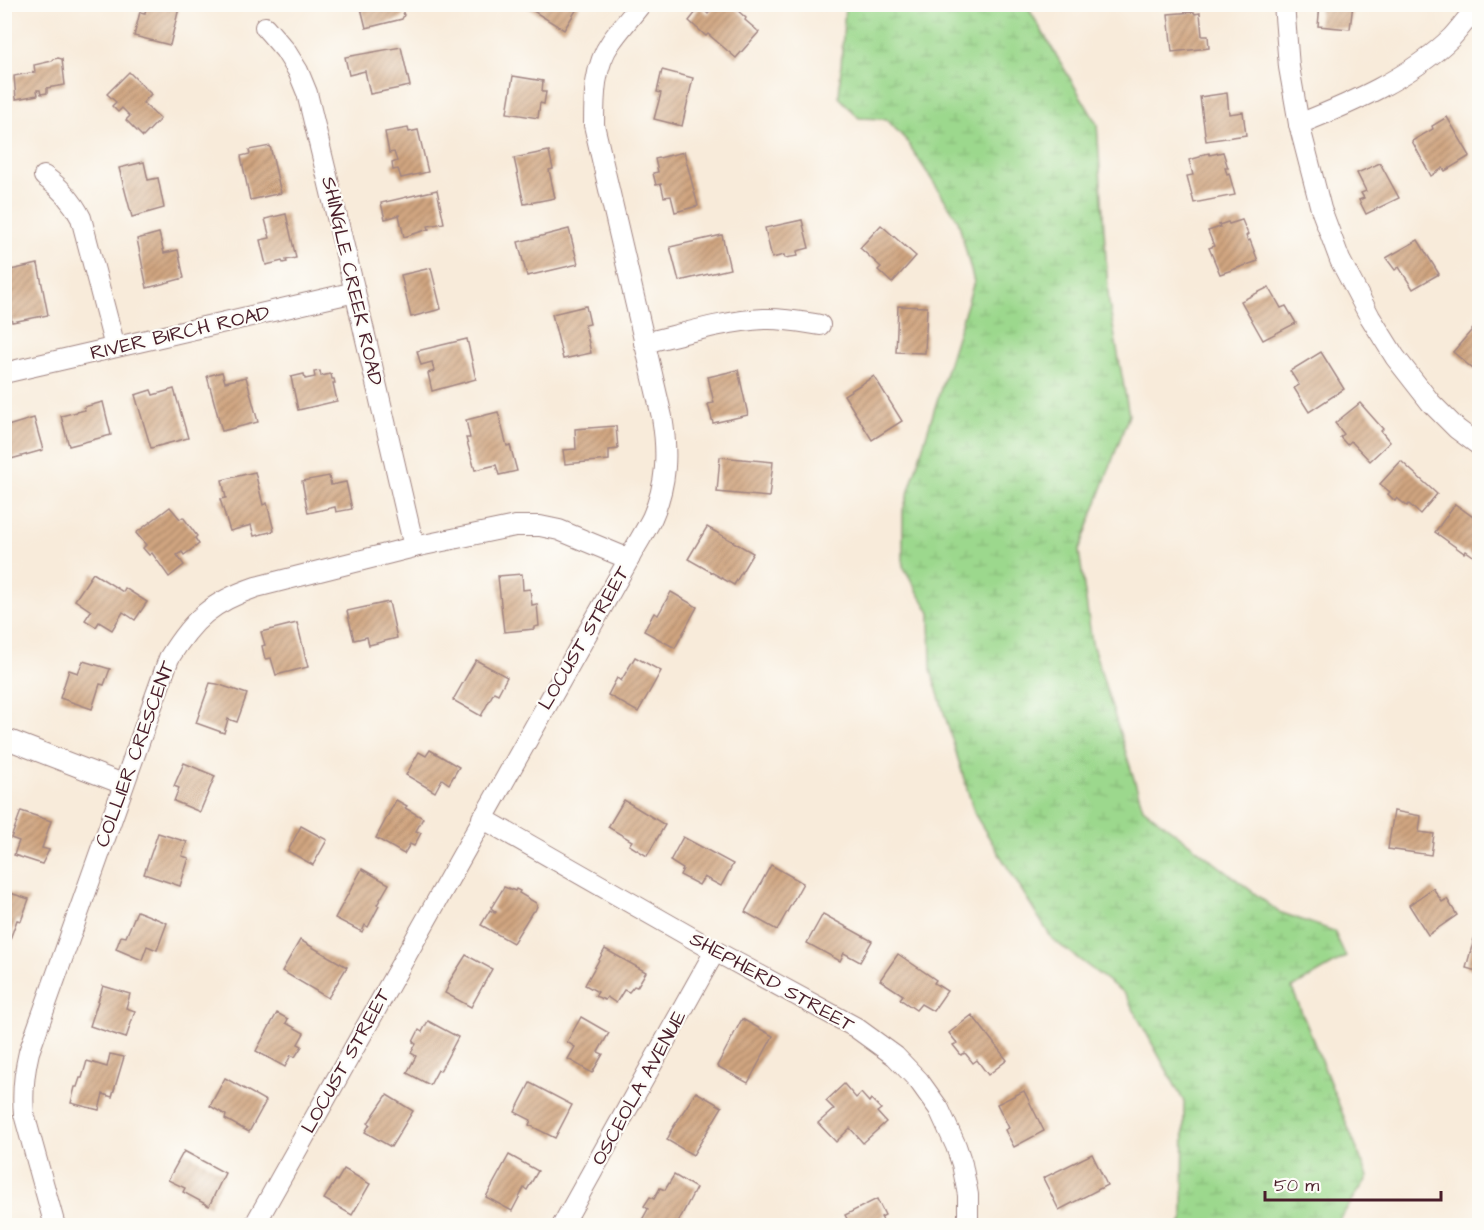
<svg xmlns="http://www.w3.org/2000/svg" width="1484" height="1230" viewBox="0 0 1484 1230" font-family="'Architects Daughter',sans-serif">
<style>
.wetland{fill:url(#wetland-marsh);stroke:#737c5c;stroke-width:1.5}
.building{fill:url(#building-hatch)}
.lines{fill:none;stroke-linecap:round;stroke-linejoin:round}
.minor-casing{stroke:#a18582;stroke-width:22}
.minor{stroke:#fff;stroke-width:20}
.labels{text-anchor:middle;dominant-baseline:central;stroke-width:4.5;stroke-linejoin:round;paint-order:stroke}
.street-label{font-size:20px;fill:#4a1f2b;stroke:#fdfcf7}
</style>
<defs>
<pattern id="wetland-marsh" width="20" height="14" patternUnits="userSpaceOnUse" patternTransform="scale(1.5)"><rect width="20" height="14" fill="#9cd88d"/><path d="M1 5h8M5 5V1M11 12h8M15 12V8" fill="none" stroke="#88b97a"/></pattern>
<pattern id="building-hatch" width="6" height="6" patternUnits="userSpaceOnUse" patternTransform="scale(1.5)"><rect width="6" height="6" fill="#d0a580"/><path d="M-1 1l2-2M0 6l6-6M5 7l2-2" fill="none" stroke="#ab8669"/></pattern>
</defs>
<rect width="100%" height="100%" fill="#fdfcf7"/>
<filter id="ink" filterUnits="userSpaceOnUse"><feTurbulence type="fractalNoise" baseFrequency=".0167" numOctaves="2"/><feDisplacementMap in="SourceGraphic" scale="12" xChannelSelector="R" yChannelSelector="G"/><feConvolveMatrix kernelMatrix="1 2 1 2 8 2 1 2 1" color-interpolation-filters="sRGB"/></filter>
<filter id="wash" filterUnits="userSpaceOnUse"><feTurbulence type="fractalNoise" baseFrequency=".008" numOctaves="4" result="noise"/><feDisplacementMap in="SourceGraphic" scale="24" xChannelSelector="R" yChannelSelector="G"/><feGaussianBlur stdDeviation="1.35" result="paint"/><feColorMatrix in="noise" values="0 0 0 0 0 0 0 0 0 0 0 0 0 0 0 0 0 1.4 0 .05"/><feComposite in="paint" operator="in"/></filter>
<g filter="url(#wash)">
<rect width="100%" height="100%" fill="#f8ebda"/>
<polygon class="wetland" points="845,5 1029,5 1030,11 1097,124 1109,304 1129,415 1079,551 1092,643 1143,808 1279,912 1334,931 1346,957 1292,988 1368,1177 1336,1225 1180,1225 1183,1218 1184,1102 1125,994 1052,939 975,815 931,670 930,613 903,566 903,510 974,282 958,220 906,140 886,119 859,118 839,97"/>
<g id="blocks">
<g class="building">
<polygon points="147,4 180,4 170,45 134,36 140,12 145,13"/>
<polygon points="360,4 398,4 399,8 402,10 404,15 402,19 366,28"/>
<polygon points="522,4 580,4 564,30"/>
<polygon points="716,4 730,4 746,18 745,20 759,32 736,58 708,34 706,36 689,21 700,7 708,14"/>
<polygon points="1320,4 1353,4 1350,29 1318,26"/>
<polygon points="1194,12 1195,14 1200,13 1202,36 1208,36 1209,48 1172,52 1168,14"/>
<polygon points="401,47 410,86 370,94 365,71 349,75 345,57"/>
<polygon points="58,58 62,59 65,85 47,88 47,93 41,94 40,90 37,90 38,95 16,99 14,76 35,72 34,65 52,61 54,59"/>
<polygon points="662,70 693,78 682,126 654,119 661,93 657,92"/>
<polygon points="129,72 151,94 143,103 160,119 143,137 126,120 130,116 122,108 118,112 112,106 116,102 107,94"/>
<polygon points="513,76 543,81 542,92 546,92 544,104 540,103 538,118 507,113"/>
<polygon points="1227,93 1229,114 1243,112 1246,135 1206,141 1200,97"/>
<polygon points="1447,117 1470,156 1445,171 1443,168 1431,176 1412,141 1433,129 1432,126"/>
<polygon points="408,128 409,132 418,130 428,172 401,178 398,169 393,170 392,163 397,161 394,152 389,153 385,132"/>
<polygon points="270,146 281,193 250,200 241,156 250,154 249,150"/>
<polygon points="549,151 553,169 549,170 555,198 524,204 514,158"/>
<polygon points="684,152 698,206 675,212 671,196 664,197 661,184 656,185 653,173 658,172 655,159"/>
<polygon points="1223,152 1228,168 1225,168 1227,174 1229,173 1235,195 1194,203 1187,176 1193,175 1189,160 1200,157 1200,155 1209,153 1210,155"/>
<polygon points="144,162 148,180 158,178 164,208 132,217 119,168"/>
<polygon points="1380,163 1399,198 1366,214 1359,200 1364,198 1361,193 1366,191 1357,173"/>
<polygon points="437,190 444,223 428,226 429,229 404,237 399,215 385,219 381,203"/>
<polygon points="286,214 296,258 286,260 287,262 283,263 282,261 266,265 260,240 270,238 265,219"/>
<polygon points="802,220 809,248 797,251 798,256 785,258 784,255 772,258 765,228"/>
<polygon points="1242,220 1248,234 1246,236 1248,241 1250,240 1258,261 1220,274 1209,248 1214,246 1208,231 1220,227 1219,225 1228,222 1229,224"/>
<polygon points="881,225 916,256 892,283 878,270 881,267 860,248"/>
<polygon points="569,229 578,264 527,276 518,242"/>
<polygon points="159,233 164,253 178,250 184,278 147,288 137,239"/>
<polygon points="722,235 730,269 679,281 670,247"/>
<polygon points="1418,240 1439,274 1413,289 1399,267 1395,270 1386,258"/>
<polygon points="38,264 48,315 12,322 5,291 10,290 6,271"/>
<polygon points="431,268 441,309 411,317 401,275"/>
<polygon points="1269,287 1281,308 1286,306 1296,323 1263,340 1241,301"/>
<polygon points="586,306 590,324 585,325 591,353 563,359 552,314"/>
<polygon points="898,306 927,307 925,353 896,352"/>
<polygon points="1477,324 1480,325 1480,363 1473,369 1453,352"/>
<polygon points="467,339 476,379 432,391 428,373 434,371 432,362 421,365 417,351"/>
<polygon points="1321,352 1344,389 1309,412 1294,388 1299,385 1290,371"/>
<polygon points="738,370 748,415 713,423 708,404 714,403 708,377"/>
<polygon points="320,371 321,376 331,374 332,379 334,379 335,383 333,383 337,401 298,410 291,377 304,374 305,379 315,377 314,372"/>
<polygon points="222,372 225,382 246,377 258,422 222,431 207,376"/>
<polygon points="874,376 902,421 872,440 844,395"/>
<polygon points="174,389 188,438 151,448 135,395 151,390 153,395"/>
<polygon points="103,402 111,435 69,446 61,416 85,410 84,407"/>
<polygon points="1360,403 1383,429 1381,431 1390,442 1370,461 1351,441 1347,445 1340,437 1344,434 1335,423"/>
<polygon points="498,412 507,446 510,445 517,471 499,475 496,465 475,470 466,438 470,438 466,420"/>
<polygon points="34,418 43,450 4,461 4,427"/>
<polygon points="616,426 618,449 609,450 609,460 565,464 563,450 576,449 575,429"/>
<polygon points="720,457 773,462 769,497 717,492"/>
<polygon points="1401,461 1437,494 1420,514 1409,504 1407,506 1397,498 1395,501 1388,494 1390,492 1380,484"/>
<polygon points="255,472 263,505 267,503 274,531 254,536 251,525 230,531 220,499 226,498 222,480"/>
<polygon points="329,476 331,485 346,482 352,509 336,512 335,507 308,513 302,481"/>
<polygon points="1455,504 1480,522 1480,552 1476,558 1466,551 1464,553 1435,532"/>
<polygon points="170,507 180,519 183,517 197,536 195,538 199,544 184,555 182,552 177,555 184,565 169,577 152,553 149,555 143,548 146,545 136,533"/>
<polygon points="707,527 753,553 734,585 688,559"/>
<polygon points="93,573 123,592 125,588 147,602 135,620 123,612 112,630 99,622 96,627 85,620 91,611 75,600"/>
<polygon points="522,574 523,590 530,589 532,605 537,604 539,626 534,627 534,629 504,632 498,576"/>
<polygon points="671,592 697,607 675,648 644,631 654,613 658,615"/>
<polygon points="389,602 397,638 369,645 367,637 354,640 347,611"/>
<polygon points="297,623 308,667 276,675 271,658 265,659 262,646 265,645 261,632"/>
<polygon points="635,657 661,671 638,712 608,695 617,678 621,681"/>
<polygon points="476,660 507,677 498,694 494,692 481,716 453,700"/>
<polygon points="83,661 110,669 104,685 100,684 92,709 60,698 69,670 78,673"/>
<polygon points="210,683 217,684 247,694 237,722 228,719 224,733 196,723"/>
<polygon points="430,750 459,767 449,784 442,779 435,792 406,775 419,752 426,756"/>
<polygon points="184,763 215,776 200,812 174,801 179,788 174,786"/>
<polygon points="396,800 407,806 405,808 423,818 416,831 421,833 414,846 410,844 404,854 376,838"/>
<polygon points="624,800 665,825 647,856 629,845 632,841 608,827"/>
<polygon points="21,811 51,821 42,848 49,850 42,864 14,855 19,841 11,838"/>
<polygon points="1394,811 1421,816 1419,832 1434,834 1431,855 1388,849"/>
<polygon points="301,826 327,840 313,865 288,851"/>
<polygon points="158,833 187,842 182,856 189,858 180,886 144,874"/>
<polygon points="683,837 733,864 721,886 704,877 699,885 680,875 683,869 670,861"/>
<polygon points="771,865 803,883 777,930 745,912"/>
<polygon points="362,869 389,884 377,905 379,906 368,927 365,925 362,932 335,918"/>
<polygon points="504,887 509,889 509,888 515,891 516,889 520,891 519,893 536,903 537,906 535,911 532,912 513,943 481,925 490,910 495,913 496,912 491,908"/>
<polygon points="1433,888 1442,902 1447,899 1457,915 1428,935 1409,905"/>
<polygon points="4,891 29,899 21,921 17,920 10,939 4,937"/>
<polygon points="137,911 167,923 157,950 147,946 142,960 116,949 121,936 126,937"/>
<polygon points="823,914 872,941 860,962 844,953 840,961 807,943"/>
<polygon points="1475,935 1480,936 1480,972 1466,968"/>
<polygon points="300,940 347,967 328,998 282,971"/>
<polygon points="605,949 646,972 637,987 634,986 629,992 624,990 616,1003 607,997 605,1000 595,996 598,992 585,985"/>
<polygon points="898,954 936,980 934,983 947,991 933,1011 921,1004 916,1010 900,999 903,995 880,980"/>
<polygon points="466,955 492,969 471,1007 445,993 450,983 449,982"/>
<polygon points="103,986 130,994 126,1008 135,1011 126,1038 90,1026"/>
<polygon points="277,1013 288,1019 286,1023 304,1033 298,1044 302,1046 295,1057 291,1055 285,1067 256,1051"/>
<polygon points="972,1015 1007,1060 988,1075 977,1060 973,1063 965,1053 961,1055 953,1045 957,1043 949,1033"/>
<polygon points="581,1017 609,1033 598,1052 603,1054 592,1073 568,1059 575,1047 567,1042"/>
<polygon points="742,1019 773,1036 748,1083 717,1066"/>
<polygon points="428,1021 458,1037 440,1071 438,1070 430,1085 407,1073 416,1056 411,1053 416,1044 413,1042 419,1030 422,1032"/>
<polygon points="110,1054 124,1057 112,1097 103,1094 99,1110 71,1103 75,1087 77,1087 80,1078 82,1078 87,1061 107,1067"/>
<polygon points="225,1078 266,1101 249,1132 225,1119 226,1115 210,1106"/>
<polygon points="530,1083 572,1105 555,1138 529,1125 531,1120 515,1112"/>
<polygon points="844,1084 856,1098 861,1093 869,1102 871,1099 881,1109 877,1112 886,1122 863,1143 850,1128 836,1142 818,1123 834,1109 826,1101"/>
<polygon points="1024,1091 1044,1131 1014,1147 1005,1130 1009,1128 997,1104"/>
<polygon points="696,1092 722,1107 693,1155 667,1140 671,1132 670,1132"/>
<polygon points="387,1095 413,1111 391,1147 365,1132 370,1124 368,1123"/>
<polygon points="184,1151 225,1173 209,1206 183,1192 185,1188 168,1180"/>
<polygon points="1092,1154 1107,1185 1059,1210 1043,1178"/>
<polygon points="509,1155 538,1171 527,1190 524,1188 512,1211 486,1197"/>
<polygon points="344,1169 370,1184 352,1215 324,1199 336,1180 337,1181"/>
<polygon points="674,1175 696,1188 676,1226 652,1226 642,1220 648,1209 644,1206 650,1197 654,1199 660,1188 665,1190"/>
<polygon points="877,1199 885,1215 881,1217 886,1226 851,1226 845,1215"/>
</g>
</g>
</g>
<g filter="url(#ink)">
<use href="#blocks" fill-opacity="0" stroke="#a18582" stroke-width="1.5"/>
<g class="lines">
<g class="minor-casing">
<g id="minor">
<polyline points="1284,4 1289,67 1299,124 1321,209 1340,260 1370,317 1395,357 1431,403 1457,429 1480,446"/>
<polyline points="265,27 285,50 298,71 307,93 355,292 414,547"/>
<path d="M1299 124C1352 103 1410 78 1452 37 1461 27 1470 15 1479 4"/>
<path d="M44 176C61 188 72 200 81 218L115 347"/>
<path d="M644 343C683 334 724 321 764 319 783 318 802 322 820 325"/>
<polyline points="4,373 355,292"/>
<polyline points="4,738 123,784"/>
<polyline points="482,818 715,951 855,1027 895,1056 919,1081 939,1109 956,1146 962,1164 968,1195 968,1226"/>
<path d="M55 1226 24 1114C22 1092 24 1073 29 1052L169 658C193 619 212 602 256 587L414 547 515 526H540L559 530 629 559"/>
<path d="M254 1226 629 559C636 545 645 532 652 518 667 484 668 453 662 417L594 125C594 97 594 66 611 42 620 29 631 17 641 4"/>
<polyline points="562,1226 715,951"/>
</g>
</g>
<use href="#minor" class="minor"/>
</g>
</g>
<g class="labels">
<g class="street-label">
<text transform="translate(352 281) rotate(77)">SHINGLE CREEK ROAD</text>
<text transform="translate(180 333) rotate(-13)">RIVER BIRCH ROAD</text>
<text transform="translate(584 638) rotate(-60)">LOCUST STREET</text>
<text transform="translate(135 754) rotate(-70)">COLLIER CRESCENT</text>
<text transform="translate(772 982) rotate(29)">SHEPHERD STREET</text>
<text transform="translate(346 1061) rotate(-61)">LOCUST STREET</text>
<text transform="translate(639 1088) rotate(-61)">OSCEOLA AVENUE</text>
</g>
</g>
<rect width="1484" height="1230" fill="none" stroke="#fdfcf7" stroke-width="24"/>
<path d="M1265 1191v9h176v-9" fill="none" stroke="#4a1f2b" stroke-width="3"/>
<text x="1274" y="1191" font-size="18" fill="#4a1f2b" stroke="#fdfcf7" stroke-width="4.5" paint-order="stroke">50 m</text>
</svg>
